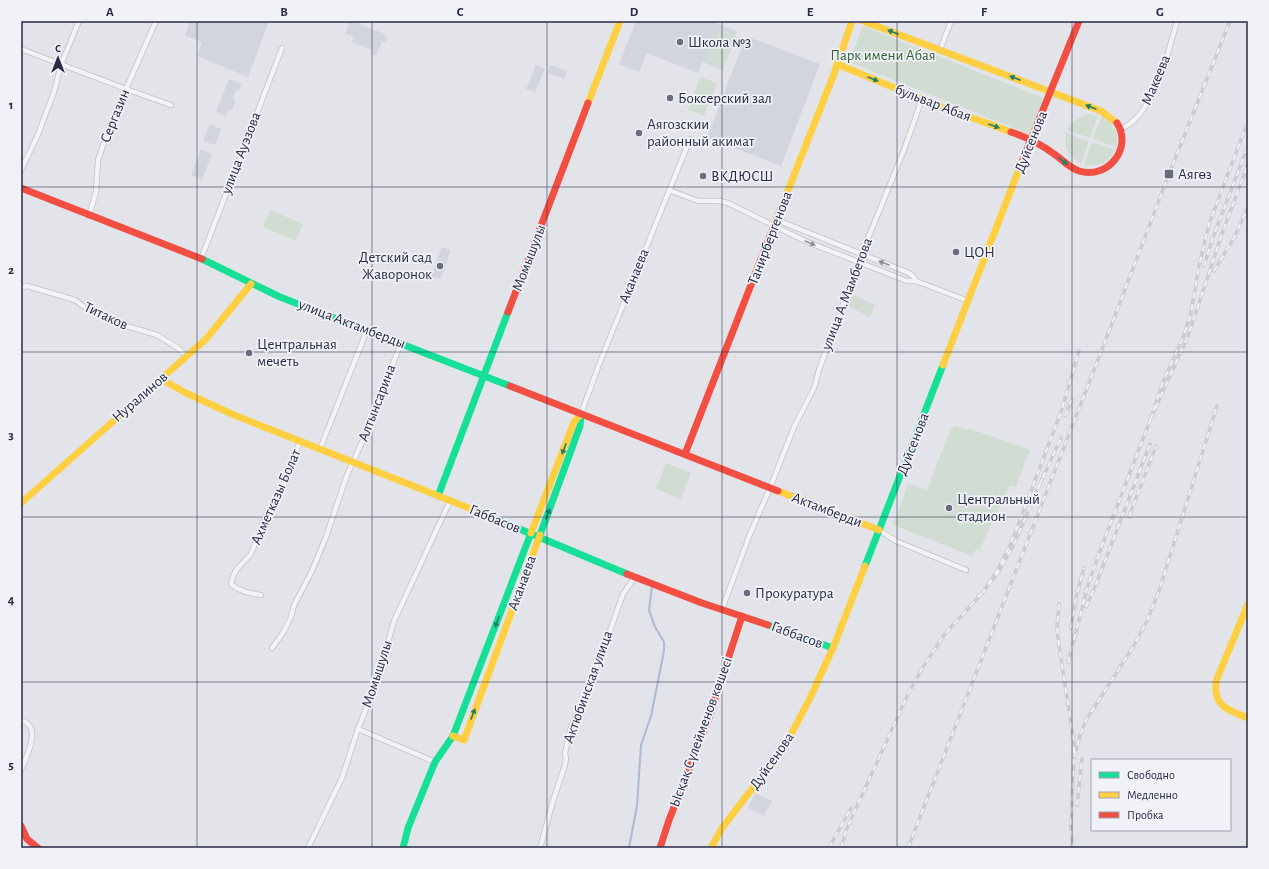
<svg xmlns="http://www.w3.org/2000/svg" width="1269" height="869" viewBox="0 0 1269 869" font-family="'Alegreya Sans',sans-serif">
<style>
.built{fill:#d3d5de}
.green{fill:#d1dcd3}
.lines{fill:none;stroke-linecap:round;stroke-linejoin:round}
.stream{stroke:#aeb9d7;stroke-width:2}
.street-casing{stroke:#c0c1c7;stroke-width:6}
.street{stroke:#f3f3f5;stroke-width:4.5}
.fast{stroke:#16e098;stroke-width:7}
.slow{stroke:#ffcf43;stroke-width:7}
.jam{stroke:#f24e42;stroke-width:7}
.rail-casing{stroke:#cbccd1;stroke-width:3.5}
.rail{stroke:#f1f2f8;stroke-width:2;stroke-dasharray:6;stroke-linecap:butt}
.oneway{fill:#1f7c6a}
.oneway2{fill:#8d8f9d}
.grid{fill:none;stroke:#272b45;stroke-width:1;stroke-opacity:0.55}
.poi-dot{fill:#696c7e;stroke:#f1f2f8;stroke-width:1.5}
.labels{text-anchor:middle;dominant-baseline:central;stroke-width:3.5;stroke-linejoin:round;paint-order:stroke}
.poi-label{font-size:15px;fill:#272b45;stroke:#f1f2f8;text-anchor:start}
.park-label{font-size:15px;fill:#336234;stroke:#f1f2f8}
.street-label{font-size:15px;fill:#272b45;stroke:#f1f2f8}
.neatline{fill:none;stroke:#272b45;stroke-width:1.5}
.grid-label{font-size:13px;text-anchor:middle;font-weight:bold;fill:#272b45}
</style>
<rect width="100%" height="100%" fill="#e3e4e9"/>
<g class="built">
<polygon points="190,21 269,21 248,77 197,56 202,42 185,36"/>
<polygon points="350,21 360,22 359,24 385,34 384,36 388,37 386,42 382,41 376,56 370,54 372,50 352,42 354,37 345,34"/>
<polygon points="636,21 710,21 737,31 723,70 702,62 698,73 647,53 639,72 619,64"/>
<polygon points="746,36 820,64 781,166 707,138"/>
<polygon points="536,65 545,69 535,92 526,89"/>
<polygon points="550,65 567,71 564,79 547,73"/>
<polygon points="229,79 242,84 239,90 237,89 233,98 236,100 232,110 229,109 226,116 216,112"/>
<polygon points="210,124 221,129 215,145 203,141"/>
<polygon points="201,149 212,154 202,180 191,175"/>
<polygon points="442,247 451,250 441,279 431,276"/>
<polygon points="755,793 772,801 764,816 748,808"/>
</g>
<g class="green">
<polygon points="863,26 1043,98 1029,134 849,62"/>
<polygon points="719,29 735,35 723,68 706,61"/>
<polygon points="700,77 717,83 704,116 688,110"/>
<path d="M1088 114 1098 115 1090 138 1067 130C1071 121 1079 117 1088 114Z"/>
<path d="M1102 116C1113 122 1120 134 1116 147L1093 139Z"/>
<path d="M1066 133 1089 141 1081 164C1069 158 1063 146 1066 133Z"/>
<path d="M1092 142 1115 150C1109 162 1097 168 1084 165Z"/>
<polygon points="270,210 303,224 296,241 263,227"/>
<polygon points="851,293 875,305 870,317 845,305"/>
<polygon points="955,426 967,430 968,428 1030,450 1016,487 1010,485 979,551 975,550 972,556 893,525 908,484 927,490 950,430"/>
<polygon points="666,463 691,473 681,499 656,489"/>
</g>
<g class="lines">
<polyline class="stream" points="629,848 637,806 641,745 651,716 664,651 664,642 655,627 649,610 652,587"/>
<g class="street-casing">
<g id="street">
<polyline points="21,49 126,89 171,105"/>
<polyline points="940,50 951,21"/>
<path d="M1121 129C1129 125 1137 119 1142 111 1160 86 1169 50 1177 21"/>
<polyline points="21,170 37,137 54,92 61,65 79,21"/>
<polyline points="669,190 698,201 719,201 728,203 805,241 907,281 916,281 968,301"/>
<polyline points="89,216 96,192 98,160 111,123 156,21"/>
<polyline points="777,220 909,273 913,276 916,281"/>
<polyline points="201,259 282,48"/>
<polyline points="21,288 27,286 75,300 90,311 123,325 157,335 178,348 186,356"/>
<polyline points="581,414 600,362 690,139"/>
<polyline points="320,449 367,330"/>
<polyline points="879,530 896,541 966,570"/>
<path d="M261 595C249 593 240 592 231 584L233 576 237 569 251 554 266 515 277 502 300 441"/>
<polyline points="722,609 750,534 770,488 794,427 814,388 819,370 858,263 904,150 922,99"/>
<polyline points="272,648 283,633 291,617 294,605 311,573 326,537 347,475 369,427 379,399 401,343"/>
<path d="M21 720C24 721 27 723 29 725 38 735 25 760 21 770"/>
<polyline points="358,729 435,762"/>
<polyline points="308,848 342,778 358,729 376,684 394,621 450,501"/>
<polyline points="540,848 553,801 565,765 566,758 565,753 571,727 599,662 623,594 635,577"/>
</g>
</g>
<use href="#street" class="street"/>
<g class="fast">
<polyline points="202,259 280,297 510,386"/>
<polyline points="438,496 508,312"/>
<polyline points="479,512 627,574"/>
<polyline points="540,535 580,426 581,414"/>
<polyline points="865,566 943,365"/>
<polyline points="768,625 833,648"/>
<polyline points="403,848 408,828 435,762 453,736 531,533"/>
</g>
<g class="slow">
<polyline points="863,21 1101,111 1117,123"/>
<polyline points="837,64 926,101 1011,132"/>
<polyline points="588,103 620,21"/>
<polyline points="781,208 834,74 852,21"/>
<polyline points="943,365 1023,159"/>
<polyline points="161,379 186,393 234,415 479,512"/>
<polyline points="778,491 879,530"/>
<polyline points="21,503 206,339 251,284"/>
<polyline points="531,533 574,422 581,414"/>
<path d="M1248 604 1216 681C1213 707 1228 710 1248 718"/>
<polyline points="453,736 464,740 540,535"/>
<polyline points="711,848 722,828 785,746 809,700 833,648 865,566"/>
</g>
<g class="jam">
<path d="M1011 132C1026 137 1041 144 1054 154 1063 160 1068 167 1079 171 1108 180 1133 148 1117 123"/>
<polyline points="1023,159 1079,21"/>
<polyline points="21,188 202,259"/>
<polyline points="508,312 588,103"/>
<polyline points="510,386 778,491"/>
<polyline points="685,454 781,208"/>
<polyline points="627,574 702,603 768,625"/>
<polyline points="21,826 27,839 38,848"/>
<polyline points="660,848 669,820 709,718 742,616"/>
</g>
<g class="rail-casing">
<g id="rail">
<polyline points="1248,121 1209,224 1199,266 1191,313 1184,335 1163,382 1151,418 1188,336 1223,231 1248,164"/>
<polyline points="1204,266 1212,240 1248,146"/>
<polyline points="1214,271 1234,238 1248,207"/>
<polyline points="1065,416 1072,399"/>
<polyline points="1042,479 1040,484 1061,438"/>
<polyline points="1040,484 1014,544 998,573 983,592 998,569 1012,541 1061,412 1079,351"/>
<polyline points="1129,517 1156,446"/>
<polyline points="1059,604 1057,626 1058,638 1074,744 1071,830 1073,848"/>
<polyline points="1086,607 1095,587 1150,444"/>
<polyline points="1071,628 1076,598 1084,568"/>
<polyline points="1068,663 1088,585 1101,548 1151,418"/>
<polyline points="1074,757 1080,736 1086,720 1133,647 1147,621 1159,591 1217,406"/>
<polyline points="1077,805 1082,759"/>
<polyline points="829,848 851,808"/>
<polyline points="841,848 847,828 908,694 923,667 944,635 983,592"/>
<polyline points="908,848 1103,347 1169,174 1230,21"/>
</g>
</g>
<use href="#rail" class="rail"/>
</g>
<defs><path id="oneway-solid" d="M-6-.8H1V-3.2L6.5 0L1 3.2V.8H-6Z"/></defs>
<g class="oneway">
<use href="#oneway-solid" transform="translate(893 32) rotate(-159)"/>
<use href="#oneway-solid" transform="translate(1015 78) rotate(-159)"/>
<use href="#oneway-solid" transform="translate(873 79) rotate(23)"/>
<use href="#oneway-solid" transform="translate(1091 107) rotate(-159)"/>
<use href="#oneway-solid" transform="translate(994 126) rotate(20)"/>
<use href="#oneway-solid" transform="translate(1063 161) rotate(37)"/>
<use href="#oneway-solid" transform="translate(564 449) rotate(111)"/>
<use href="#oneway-solid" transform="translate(548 514) rotate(-70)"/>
<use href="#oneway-solid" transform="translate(497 622) rotate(111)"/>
<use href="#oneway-solid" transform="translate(473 714) rotate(-70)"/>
</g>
<g class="oneway2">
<use href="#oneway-solid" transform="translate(810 243) rotate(23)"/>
<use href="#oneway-solid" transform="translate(884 263) rotate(-159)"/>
</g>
<path class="grid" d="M197 21V848M372 21V848M547 21V848M722 21V848M897 21V848M1072 21V848M21 187H1248M21 352H1248M21 517H1248M21 682H1248"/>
<g class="poi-dot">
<circle cx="680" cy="42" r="4"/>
<circle cx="670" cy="98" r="4"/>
<circle cx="639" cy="133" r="4"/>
<rect x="1164" y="169" width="10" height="10" rx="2"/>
<circle cx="703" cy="176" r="4"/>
<circle cx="956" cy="252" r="4"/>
<circle cx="440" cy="266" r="4"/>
<circle cx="249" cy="353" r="4"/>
<circle cx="949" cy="508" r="4"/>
<circle cx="747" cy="593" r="4"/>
</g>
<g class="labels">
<g class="poi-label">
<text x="688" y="42">Школа №3</text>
<text x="678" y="98">Боксерский зал</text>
<text x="647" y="124">Аягозскии<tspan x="647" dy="17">районный акимат</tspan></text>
<text x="1178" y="174">Аягөз</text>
<text x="711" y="176">ВКДЮСШ</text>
<text x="964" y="252">ЦОН</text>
<text x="432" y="257" text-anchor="end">Детский сад<tspan x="432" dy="17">Жаворонок</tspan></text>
<text x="257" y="344">Центральная<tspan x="257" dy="17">мечеть</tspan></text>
<text x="957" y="499">Центральный<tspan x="957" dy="17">стадион</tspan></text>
<text x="755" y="593">Прокуратура</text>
</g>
<g class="park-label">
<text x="883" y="55">Парк имени Абая</text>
</g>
<g class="street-label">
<text transform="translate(1156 80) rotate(-67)">Макеева</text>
<text transform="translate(933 103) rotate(21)">бульвар Абая</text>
<text transform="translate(115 116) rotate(-68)">Сергазин</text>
<text transform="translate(1031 142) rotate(-68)">Дуйсенова</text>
<text transform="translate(241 153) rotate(-69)">улица Ауэзова</text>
<text transform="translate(770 238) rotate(-69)">Танирбергенова</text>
<text transform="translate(529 258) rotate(-69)">Момышулы</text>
<text transform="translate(634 276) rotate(-68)">Аканаева</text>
<text transform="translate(847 294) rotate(-69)">улица А.Мамбетова</text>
<text transform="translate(106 316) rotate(25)">Титаков</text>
<text transform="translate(352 324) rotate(21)">улица Актамберды</text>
<text transform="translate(140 397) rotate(-41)">Нуралинов</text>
<text transform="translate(377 403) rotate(-69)">Алтынсарина</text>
<text transform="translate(913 444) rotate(-69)">Дуйсенова</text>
<text transform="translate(276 497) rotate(-66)">Ахметказы Болат</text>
<text transform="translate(827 510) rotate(21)">Актамберди</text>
<text transform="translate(495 519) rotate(22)">Габбасов</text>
<text transform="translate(522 583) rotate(-70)">Аканаева</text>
<text transform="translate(797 635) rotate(20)">Габбасов</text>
<text transform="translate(377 674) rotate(-72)">Момышулы</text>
<text transform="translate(588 687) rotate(-70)">Актюбинская улица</text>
<text transform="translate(701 732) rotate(-70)">Ысқақ Сүлейменов көшесі</text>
<text transform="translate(772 761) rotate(-55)">Дуйсенова</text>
</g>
</g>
<rect width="1269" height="869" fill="none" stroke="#f1f2f8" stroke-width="44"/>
<rect x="1091" y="759" width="140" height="72" fill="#f1f2f8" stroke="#a0a2b0"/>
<rect x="1099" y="772" width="20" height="6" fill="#16e098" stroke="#a0a2b0"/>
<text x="1127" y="779" font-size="12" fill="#272b45">Свободно</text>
<rect x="1099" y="792" width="20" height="6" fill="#ffcf43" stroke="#a0a2b0"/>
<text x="1127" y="799" font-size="12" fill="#272b45">Медленно</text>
<rect x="1099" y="812" width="20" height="6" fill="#f24e42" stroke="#a0a2b0"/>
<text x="1127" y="819" font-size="12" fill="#272b45">Пробка</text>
<g transform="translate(58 58)" stroke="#f1f2f8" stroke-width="3" paint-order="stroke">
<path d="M0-3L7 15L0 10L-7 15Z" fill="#272b45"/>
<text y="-6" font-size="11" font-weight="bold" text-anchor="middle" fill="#272b45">С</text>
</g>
<rect x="22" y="22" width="1225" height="825" class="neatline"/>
<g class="grid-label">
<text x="110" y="16">A</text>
<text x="284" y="16">B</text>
<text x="460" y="16">C</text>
<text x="634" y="16">D</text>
<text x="810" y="16">E</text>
<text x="984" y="16">F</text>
<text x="1160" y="16">G</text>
<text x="11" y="109">1</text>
<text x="11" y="274">2</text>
<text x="11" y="439">3</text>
<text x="11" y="604">4</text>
<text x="11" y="769">5</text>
</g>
</svg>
